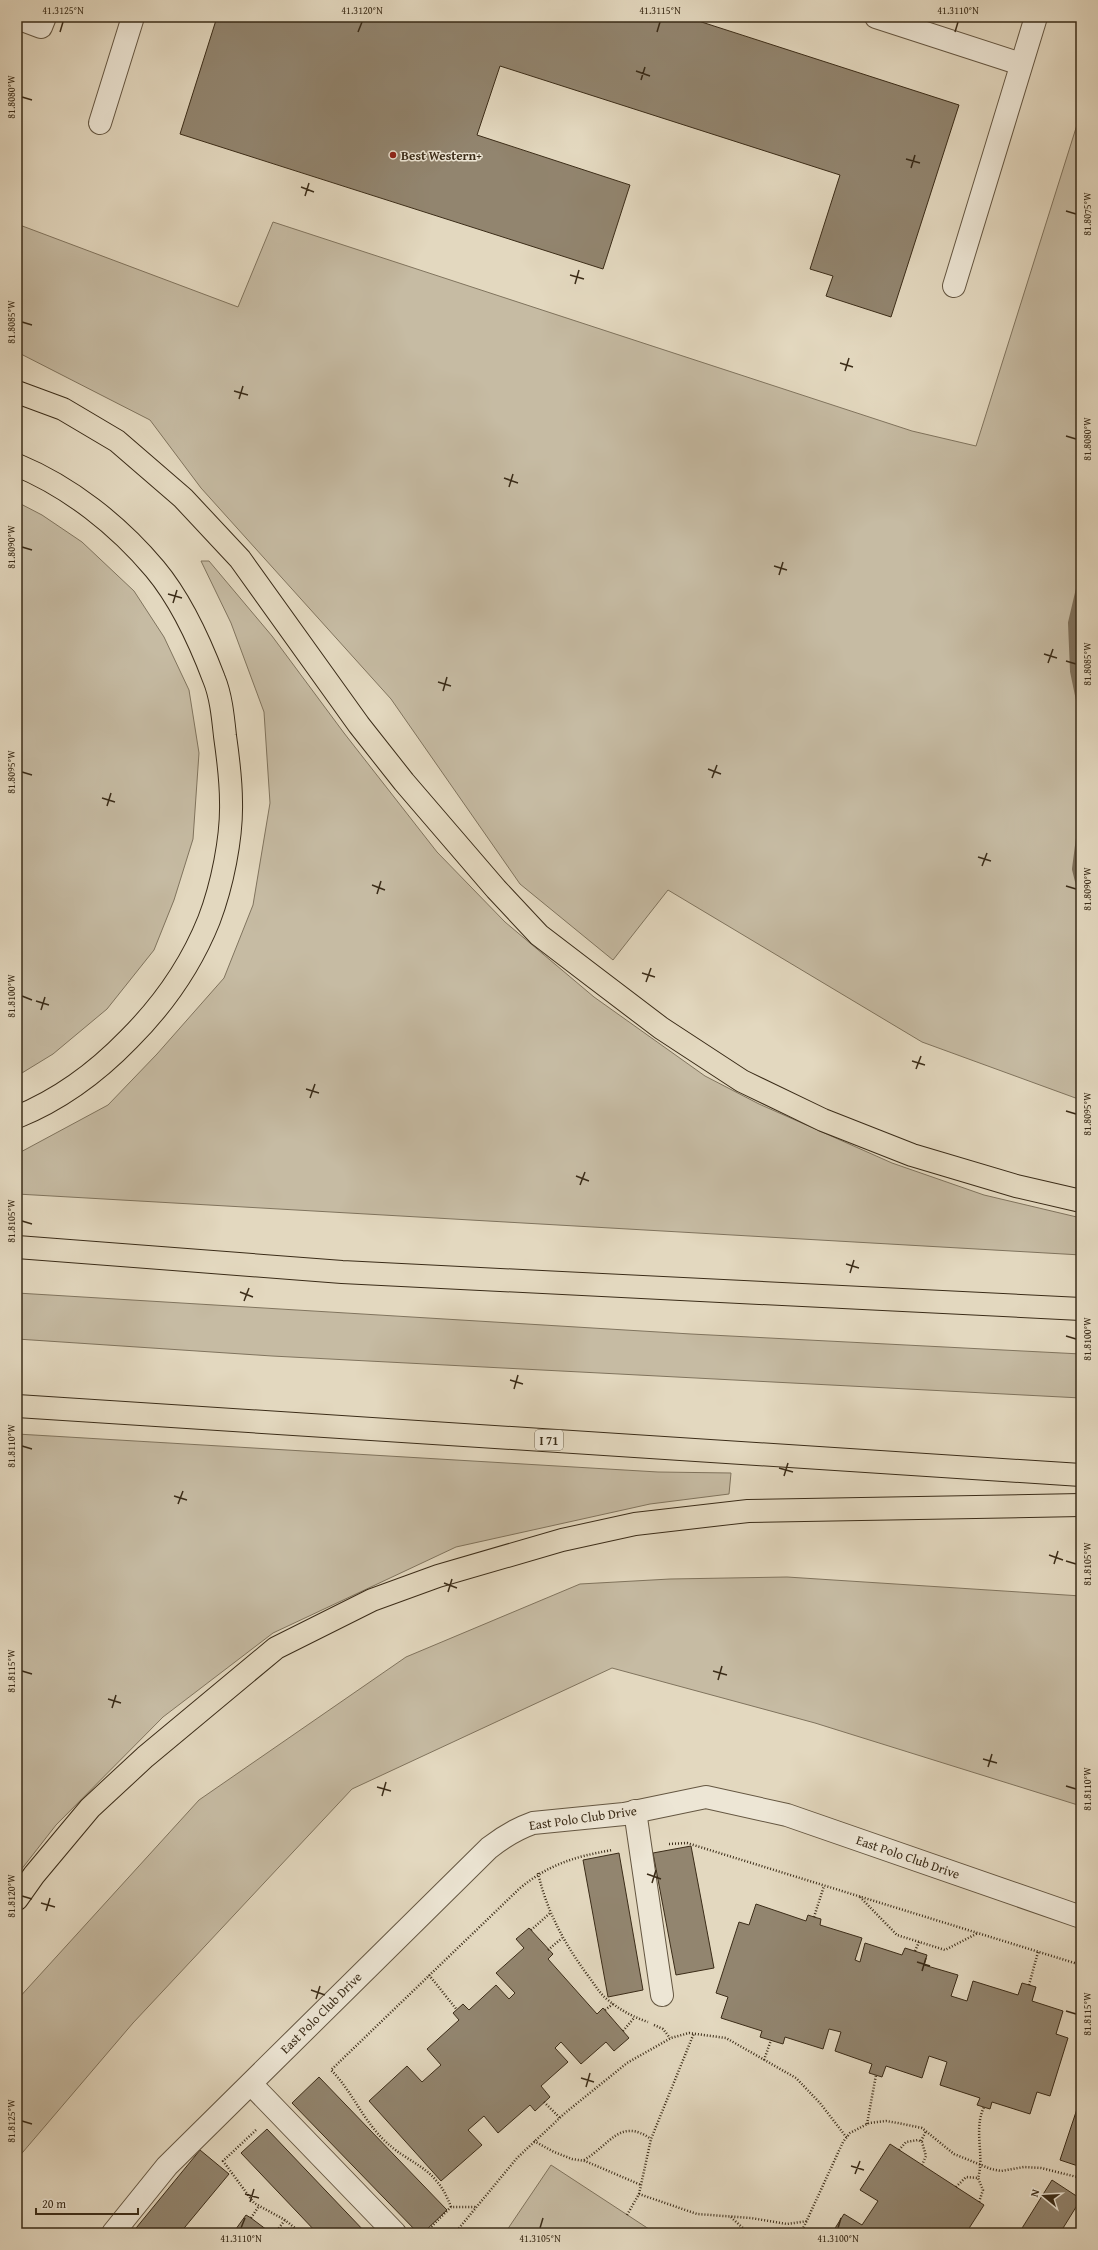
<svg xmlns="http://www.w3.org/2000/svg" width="1098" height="2250" viewBox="0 0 1098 2250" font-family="'Gentium Book Plus',serif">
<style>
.green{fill:#c6bba3;stroke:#80745e}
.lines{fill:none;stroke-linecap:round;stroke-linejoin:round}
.stream{stroke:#7e705a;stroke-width:10}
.building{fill:#92856f;stroke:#3b2c18}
.minor-casing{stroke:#655742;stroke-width:24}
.highway-casing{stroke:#3b2c18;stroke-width:24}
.path{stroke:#3b2c18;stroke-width:2.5;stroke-dasharray:1 2;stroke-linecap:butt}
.minor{stroke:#ede6d5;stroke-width:22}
.highway{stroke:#e3d8bf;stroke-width:22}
.ticks{fill:none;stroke:#3b2c18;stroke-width:1.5}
.poi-dot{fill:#8f2418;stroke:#ede6d5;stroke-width:1.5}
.labels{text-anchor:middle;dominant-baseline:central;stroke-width:3;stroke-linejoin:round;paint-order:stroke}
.shield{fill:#ede6d5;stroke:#706451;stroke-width:1}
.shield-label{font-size:12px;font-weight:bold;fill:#3b2c18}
.poi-label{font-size:13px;font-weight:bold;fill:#3b2c18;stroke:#ede6d5;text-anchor:start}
.street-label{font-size:13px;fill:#3b2c18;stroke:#ede6d5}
.neatline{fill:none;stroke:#3b2c18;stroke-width:1.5}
.ticks-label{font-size:10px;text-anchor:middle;fill:#3b2c18}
</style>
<rect width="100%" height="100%" fill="#e3d8bf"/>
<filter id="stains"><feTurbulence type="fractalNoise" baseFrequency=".005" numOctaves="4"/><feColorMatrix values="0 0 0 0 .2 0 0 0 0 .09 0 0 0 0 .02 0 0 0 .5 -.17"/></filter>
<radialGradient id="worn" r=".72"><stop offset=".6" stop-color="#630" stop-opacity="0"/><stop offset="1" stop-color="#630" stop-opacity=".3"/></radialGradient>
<g class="green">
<polygon points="1081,112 1081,1100 922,1042 668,890 613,960 520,884 391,699 201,488 150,420 17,352 17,224 238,307 273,222 912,431 976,446"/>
<polygon points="17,502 42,515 82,542 134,591 164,637 189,690 199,753 193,839 174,900 154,950 107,1009 53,1054 17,1076"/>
<polygon points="201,561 209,561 272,636 344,733 437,852 505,922 594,997 705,1076 759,1104 892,1163 984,1195 1081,1218 1081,1255 17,1194 17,1154 108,1105 157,1054 224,978 253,905 270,803 264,712 231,623"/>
<polygon points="17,1293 691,1334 1081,1354 1081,1398 272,1356 17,1339"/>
<polygon points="17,1434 658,1472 731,1473 729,1494 650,1504 456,1547 273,1633 163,1717 56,1825 17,1875"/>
<polygon points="787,1577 1081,1596 1081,1806 815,1723 612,1668 352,1789 133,2023 17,2159 17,2000 199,1800 406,1657 580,1584 670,1579"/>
<polygon points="551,2165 655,2233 505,2233"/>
</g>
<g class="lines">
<g class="stream">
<polyline points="1081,589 1073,623 1075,671 1081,700"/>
<polyline points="1081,838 1077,869 1081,885"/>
</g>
</g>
<g class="building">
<polygon points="217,17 686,17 959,105 891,317 826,296 833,276 810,269 840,175 500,66 477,135 630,185 603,269 180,134"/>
<polygon points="691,1846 714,1968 676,1975 653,1853"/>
<polygon points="619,1853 643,1990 608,1997 583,1860"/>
<polygon points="756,1904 806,1921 808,1915 814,1917 821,1919 820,1925 862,1938 855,1960 860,1962 865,1943 902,1955 905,1948 927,1955 924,1965 958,1975 951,1996 967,2001 973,1981 1018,1995 1022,1983 1036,1987 1032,2001 1063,2011 1056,2034 1068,2038 1050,2096 1037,2092 1030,2114 992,2102 990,2109 977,2105 980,2098 940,2085 947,2062 929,2056 922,2078 886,2066 882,2077 869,2073 872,2064 835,2051 841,2032 829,2029 823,2049 785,2037 783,2044 760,2037 762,2031 721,2018 728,1997 716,1993 739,1922 749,1925"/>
<polygon points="529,1928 553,1954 548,1959 597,2014 603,2008 629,2038 614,2051 606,2042 581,2064 561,2042 555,2048 568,2062 541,2086 550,2097 535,2111 530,2105 498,2133 484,2116 468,2130 482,2145 441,2181 369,2101 407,2066 422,2082 441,2065 427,2049 459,2020 453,2013 463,2004 469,2010 496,1985 509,1999 515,1993 496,1973 524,1948 516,1939"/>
<polygon points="319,2077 447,2210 423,2233 418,2233 292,2103"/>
<polygon points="1081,2097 1081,2167 1060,2160"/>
<polygon points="267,2129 366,2233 317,2233 241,2153"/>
<polygon points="890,2144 984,2205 966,2233 832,2233 844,2214 862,2225 878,2201 860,2190"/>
<polygon points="200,2150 229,2174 180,2233 132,2233"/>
<polygon points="1052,2180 1081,2199 1060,2233 1019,2233"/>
<polygon points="246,2215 251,2218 271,2233 233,2233"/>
</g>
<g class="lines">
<g class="minor-casing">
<g id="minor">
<polyline points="876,17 1021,64"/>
<polyline points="17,18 41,27 45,17"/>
<polyline points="100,123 133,17"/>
<polyline points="954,286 1036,17"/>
<polyline points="635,1811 662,1995"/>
<polyline points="251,2084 395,2233"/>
<path d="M113 2233 167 2166 489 1848C503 1837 516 1829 533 1823L624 1814 706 1797 787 1815 1081 1917"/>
</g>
</g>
<g class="highway-casing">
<g id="highway">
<polyline points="17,392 63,409 117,441 183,498 240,559 359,725 404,782 496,889 539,935 590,974 661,1028 742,1081 823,1120 912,1155 1016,1186 1081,1201"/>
<path d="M17 465C70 487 118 525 155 569 181 600 200 642 214 679 221 696 223 717 225 736 228 757 231 780 231 802 232 838 222 886 209 920 191 965 163 1005 129 1039 97 1072 59 1100 17 1117"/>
<polyline points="17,1247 342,1272 1081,1309"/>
<polyline points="17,1406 1081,1475"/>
<polyline points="17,1899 34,1875 90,1808 145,1757 276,1648 372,1600 438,1576 562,1540 635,1524 748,1511 1081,1505"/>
</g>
</g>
<g class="path">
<polyline points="669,1844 687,1843 1081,1965"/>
<path d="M538 1873C547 1912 565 1945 589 1977 595 1985 600 1994 608 2000 620 2010 633 2017 648 2022"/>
<polyline points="860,1897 897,1935 945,1950 978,1933"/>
<polyline points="814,1917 824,1886"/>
<polyline points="531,1930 550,1913"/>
<polyline points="548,1950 562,1938"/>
<polyline points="915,1951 919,1942"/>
<polyline points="429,1975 457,2010"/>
<polyline points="1029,1985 1038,1952"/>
<polyline points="605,2010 613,2004"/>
<polyline points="654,2025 663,2029 670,2038"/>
<polyline points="623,2031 634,2018"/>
<polyline points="764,2060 771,2040"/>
<polyline points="544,2102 560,2118"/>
<polyline points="867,2124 876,2075"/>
<polyline points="256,2130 223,2161 254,2203 285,2220 301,2233"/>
<polyline points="534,2141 554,2152 572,2159 585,2161 641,2185"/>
<polyline points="921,2141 926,2131"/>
<polyline points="899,2150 906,2142 918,2140 922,2142 926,2156 922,2165"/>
<path d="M584 2160C610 2145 620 2117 651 2139"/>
<polyline points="956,2187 966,2177 978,2178"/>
<polyline points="639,2194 651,2139 694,2033"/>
<path d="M979 2202 983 2190 978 2178C985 2155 973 2130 984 2107"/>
<path d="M451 2207C435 2163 408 2166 381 2137 361 2116 351 2090 331 2070L519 1889C549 1864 574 1857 612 1850"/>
<polyline points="627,2215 639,2194 697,2214 751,2218 787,2224 808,2221"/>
<polyline points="731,2217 748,2233"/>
<polyline points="251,2218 259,2206"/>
<polyline points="275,2233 285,2220"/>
<polyline points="425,2233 451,2207 477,2207"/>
<polyline points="455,2233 517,2158 565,2113 627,2063 671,2038 689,2033 726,2038 796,2078 820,2103 847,2138"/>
<polyline points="801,2233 843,2142 850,2133 869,2123 886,2121 898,2123 922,2128 954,2154 991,2169 1001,2171 1024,2167 1041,2168 1081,2178"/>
</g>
<use href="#minor" class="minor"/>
<use href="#highway" class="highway"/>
</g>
<path class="ticks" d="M60 32 63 22M358 32 362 22M657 32 660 22M955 32 958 22M636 71 650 76M641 80 645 67M22 97 32 100M906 159 920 163M911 168 915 155M301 187 314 192M305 196 309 183M1066 211 1076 214M570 275 584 279M575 284 579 270M22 322 32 325M840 363 853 367M845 371 849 358M234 391 248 395M239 399 243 386M1066 436 1076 439M504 478 518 483M509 487 513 474M22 547 32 550M774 566 787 570M779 575 783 562M168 594 182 598M173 603 177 590M1044 654 1057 658M1066 661 1076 664M1048 663 1053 649M438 682 451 686M443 691 447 677M708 769 721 774M22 772 32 775M712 778 717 765M102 798 115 802M107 806 111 793M978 857 991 861M982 866 987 853M372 885 385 890M1066 886 1076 889M377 894 381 881M642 973 655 977M646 982 651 968M22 996 32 1000M36 1001 49 1005M41 1010 45 997M912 1061 925 1065M916 1069 921 1056M306 1089 319 1093M310 1098 315 1084M1066 1111 1076 1114M576 1176 589 1181M580 1185 585 1172M22 1221 32 1224M846 1264 859 1268M850 1273 854 1260M240 1292 253 1297M244 1301 249 1288M1066 1336 1076 1339M510 1380 523 1384M514 1389 518 1375M22 1446 32 1449M779 1468 793 1472M784 1476 788 1463M174 1496 187 1500M178 1504 183 1491M1049 1555 1063 1560M1066 1561 1076 1564M1054 1564 1058 1551M444 1583 457 1588M448 1592 452 1579M22 1671 32 1674M713 1671 727 1675M718 1680 722 1666M108 1699 121 1703M112 1708 116 1695M983 1759 997 1763M988 1767 992 1754M1066 1786 1076 1789M377 1787 391 1791M382 1796 386 1782M647 1874 661 1879M652 1883 656 1870M22 1896 32 1899M41 1903 55 1907M46 1911 50 1898M917 1962 930 1966M922 1971 926 1958M311 1990 325 1995M316 1999 320 1986M1066 2011 1076 2014M581 2078 594 2082M586 2087 590 2073M22 2121 32 2124M851 2166 864 2170M855 2174 860 2161M245 2194 259 2198M250 2202 254 2189M241 2228 245 2218M540 2228 543 2218M838 2228 841 2218"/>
<circle class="poi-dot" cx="393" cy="155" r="4"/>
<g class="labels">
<rect class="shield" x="535" y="1430" width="28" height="20" rx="3"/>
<g class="shield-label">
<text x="549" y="1440">I 71</text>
</g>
<g class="poi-label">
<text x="401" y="155">Best Western+</text>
</g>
<g class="street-label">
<text transform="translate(583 1818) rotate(-8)">East Polo Club Drive</text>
<text transform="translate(908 1857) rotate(19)">East Polo Club Drive</text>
<text transform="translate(321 2013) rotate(-45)">East Polo Club Drive</text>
</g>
</g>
<rect width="1098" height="2250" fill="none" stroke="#e3d8bf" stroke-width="44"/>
<g transform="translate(1044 2196) rotate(288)" stroke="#ede6d5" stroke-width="3" paint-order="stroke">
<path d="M0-3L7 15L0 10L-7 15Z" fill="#3b2c18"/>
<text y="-6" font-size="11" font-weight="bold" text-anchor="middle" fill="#3b2c18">N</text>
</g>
<path d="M36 2208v6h102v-6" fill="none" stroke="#3b2c18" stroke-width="2"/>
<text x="42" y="2208" font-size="12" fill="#3b2c18" stroke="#ede6d5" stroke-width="3" paint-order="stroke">20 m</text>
<rect x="22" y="22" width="1054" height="2206" class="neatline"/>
<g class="ticks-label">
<text x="63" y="14">41.3125°N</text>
<text x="362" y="14">41.3120°N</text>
<text x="660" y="14">41.3115°N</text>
<text x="958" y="14">41.3110°N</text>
<text transform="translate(11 97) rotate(-90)" y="4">81.8080°W</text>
<text transform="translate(1087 214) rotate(-90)" y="4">81.8075°W</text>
<text transform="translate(11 322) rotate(-90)" y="4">81.8085°W</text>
<text transform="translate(1087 439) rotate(-90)" y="4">81.8080°W</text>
<text transform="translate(11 547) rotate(-90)" y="4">81.8090°W</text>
<text transform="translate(1087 664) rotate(-90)" y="4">81.8085°W</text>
<text transform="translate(11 772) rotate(-90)" y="4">81.8095°W</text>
<text transform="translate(1087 889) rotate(-90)" y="4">81.8090°W</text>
<text transform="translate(11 996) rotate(-90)" y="4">81.8100°W</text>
<text transform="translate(1087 1114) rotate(-90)" y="4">81.8095°W</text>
<text transform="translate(11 1221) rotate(-90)" y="4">81.8105°W</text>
<text transform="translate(1087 1339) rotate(-90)" y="4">81.8100°W</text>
<text transform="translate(11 1446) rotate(-90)" y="4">81.8110°W</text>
<text transform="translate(1087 1564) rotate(-90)" y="4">81.8105°W</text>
<text transform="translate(11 1671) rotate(-90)" y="4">81.8115°W</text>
<text transform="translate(1087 1789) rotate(-90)" y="4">81.8110°W</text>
<text transform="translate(11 1896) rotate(-90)" y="4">81.8120°W</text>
<text transform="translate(1087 2014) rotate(-90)" y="4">81.8115°W</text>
<text transform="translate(11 2121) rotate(-90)" y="4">81.8125°W</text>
<text x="241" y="2242">41.3110°N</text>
<text x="540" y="2242">41.3105°N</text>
<text x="838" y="2242">41.3100°N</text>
</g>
<rect width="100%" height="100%" filter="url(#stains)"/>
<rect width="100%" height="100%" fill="url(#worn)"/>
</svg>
